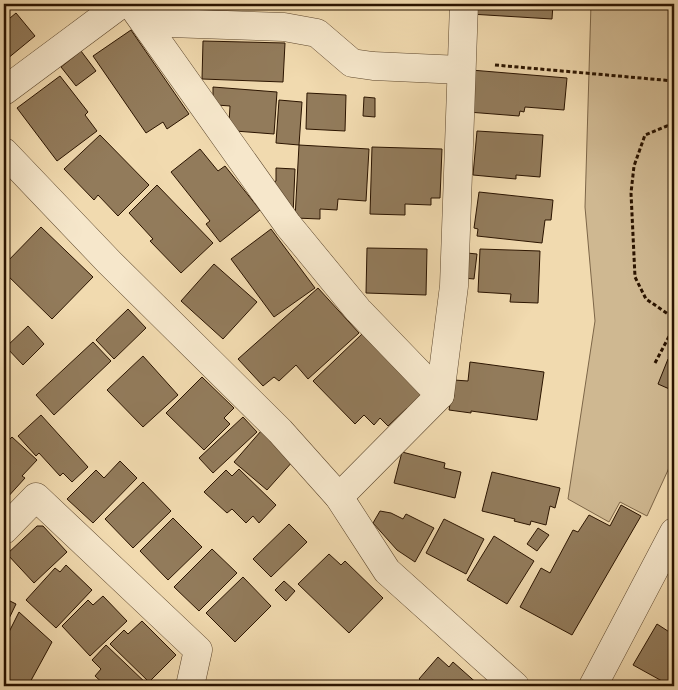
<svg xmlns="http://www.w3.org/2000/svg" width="678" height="690" viewBox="0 0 678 690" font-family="Cardo,serif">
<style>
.green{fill:#cfb891;stroke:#7d6648}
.building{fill:#927b5b;stroke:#2b1400}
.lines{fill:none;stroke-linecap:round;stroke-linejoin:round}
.minor-casing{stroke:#5c462c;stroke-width:29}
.tertiary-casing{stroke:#5c462c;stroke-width:29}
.path{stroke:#2b1400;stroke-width:3;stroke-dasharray:4 2.5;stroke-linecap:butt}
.minor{stroke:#f6e7cb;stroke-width:28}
.tertiary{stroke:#f6e7cb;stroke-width:28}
</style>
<rect width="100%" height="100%" fill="#f1daaf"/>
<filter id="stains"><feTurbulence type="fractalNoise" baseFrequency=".004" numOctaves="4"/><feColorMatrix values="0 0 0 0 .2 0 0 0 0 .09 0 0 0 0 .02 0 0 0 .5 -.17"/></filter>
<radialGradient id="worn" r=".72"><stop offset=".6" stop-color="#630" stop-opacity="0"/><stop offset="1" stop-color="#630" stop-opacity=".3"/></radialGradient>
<polygon class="green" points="591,4 674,4 674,457 647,516 620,502 609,522 568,499 595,321 585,207"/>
<g class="building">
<polygon points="471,4 553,4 552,19 470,14"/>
<rect x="669" y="4" width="5" height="17"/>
<polygon points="4,7 10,14 4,19"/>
<polygon points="16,13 35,36 7,59 4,55 4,23"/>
<polygon points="131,30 189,114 167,129 163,122 146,133 93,56"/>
<polygon points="203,41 285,43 283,82 202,79"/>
<polygon points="81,51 96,71 76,86 61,67"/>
<polygon points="471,70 567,78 564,110 525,107 524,112 520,111 519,116 468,112"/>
<polygon points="60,76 88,112 85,115 97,131 57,161 17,108"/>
<polygon points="213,87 277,92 274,134 235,131 229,123 230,106 217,105 213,99"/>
<polygon points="307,93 346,95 345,131 306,129"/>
<polygon points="364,97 375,98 375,117 363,116"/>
<polygon points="279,100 302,102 299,145 276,143"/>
<polygon points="477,131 543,135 540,177 516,175 516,179 473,175"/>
<polygon points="100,135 149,185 118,216 98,195 94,200 64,169"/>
<polygon points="299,145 369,149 366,201 338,199 337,210 320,209 320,219 295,218"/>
<polygon points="372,147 442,149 440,198 431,198 431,205 405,204 405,215 370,214"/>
<polygon points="200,149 218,171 225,166 260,210 220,242 206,224 210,221 171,172"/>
<polygon points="276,168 295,169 293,215 271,184 276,181"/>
<polygon points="157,185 213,243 181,273 150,241 153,239 129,213"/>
<polygon points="479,192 553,200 551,220 545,220 542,243 477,236 478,229 474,228"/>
<polygon points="41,227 93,277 52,319 4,272 4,265"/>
<polygon points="271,229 315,288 274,317 231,259"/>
<polygon points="367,248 427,249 426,295 366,293"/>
<polygon points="480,249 540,251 538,303 510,302 511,294 478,292"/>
<polygon points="467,253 477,254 474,279 464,278"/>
<polygon points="214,264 257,302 223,339 181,301"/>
<polygon points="318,288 359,333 308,379 296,365 279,381 274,377 263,386 238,359"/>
<polygon points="128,309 146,328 114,359 96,340"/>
<polygon points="28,326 44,344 23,365 6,347"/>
<polygon points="362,334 423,397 409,410 407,408 388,426 380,418 374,425 364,415 355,424 313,381"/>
<polygon points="93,342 111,361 54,415 36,395"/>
<polygon points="143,356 178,395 143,427 107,390"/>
<polygon points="668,359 674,362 674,391 658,384"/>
<polygon points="470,362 544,372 537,420 471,411 471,413 449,410 454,380 468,381"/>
<polygon points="202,377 234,408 224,418 230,424 204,450 166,413"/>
<polygon points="41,415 88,467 72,482 63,473 60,476 39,453 36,456 18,436"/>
<polygon points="243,417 257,432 213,473 199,458"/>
<polygon points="261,431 294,460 267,490 234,462"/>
<polygon points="12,437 37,460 22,476 25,478 6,499 4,497 4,445"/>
<polygon points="402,452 445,463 444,468 461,472 455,498 394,483"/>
<polygon points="120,461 137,478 93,523 67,499 96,470 104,478"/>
<polygon points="239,469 276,505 259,523 253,516 246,523 232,509 227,513 204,492 226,470 232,476"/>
<polygon points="492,472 560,488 555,508 550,506 546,525 531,521 530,525 514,521 515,519 482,511"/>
<polygon points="143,482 171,511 133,548 105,519"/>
<polygon points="621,505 641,516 572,635 520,607 541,568 550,573 573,530 578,532 589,515 610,526"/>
<polygon points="380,511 391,513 403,519 406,514 434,528 415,562 397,550 373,523"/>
<polygon points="173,518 202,547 168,580 140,551"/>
<polygon points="444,519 484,539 466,574 426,553"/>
<polygon points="289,524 307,542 271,577 253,559"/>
<polygon points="37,526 43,526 67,552 34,583 7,554"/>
<polygon points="538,528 549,535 537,551 527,544"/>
<polygon points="494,536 534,561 507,604 467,580"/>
<polygon points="212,549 237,573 199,611 174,587"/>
<polygon points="329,554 341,565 345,561 383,598 349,633 298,584"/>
<polygon points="66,565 92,590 56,628 26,600 55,568 60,572"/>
<polygon points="243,577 271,606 235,642 206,613"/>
<polygon points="284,581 295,591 286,601 275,590"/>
<polygon points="103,596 127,621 90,656 62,626 88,600 93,605"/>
<polygon points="4,598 16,604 4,629"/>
<polygon points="19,612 52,642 28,686 4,686 4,642"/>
<polygon points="142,621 176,655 149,682 110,644 124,630 128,634"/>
<polygon points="657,624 674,635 674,686 671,686 633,665"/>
<polygon points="106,645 149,686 106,686 95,676 101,669 92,660"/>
<polygon points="438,657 449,667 453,662 480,686 427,686 419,679"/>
</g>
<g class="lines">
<g class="minor-casing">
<g id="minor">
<polyline points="131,4 288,225 358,310 440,395"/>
<polyline points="140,8 139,14 169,23 284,27 317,33 352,63 373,66 461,70"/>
<polyline points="4,91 121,4"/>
<polyline points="4,152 109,262 280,431 339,497 387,571 515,686"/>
<polyline points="339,497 440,395 454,286 464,4"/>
<polyline points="4,530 36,497 198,650 190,686"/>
</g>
</g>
<g class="tertiary-casing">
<polyline id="tertiary" points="593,686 674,532"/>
</g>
<g class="path">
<polyline points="495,65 674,81"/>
<polyline points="674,128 667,126 645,135 634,166 631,193 635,277 646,299 674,318"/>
<polyline points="655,363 674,327"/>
</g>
<use href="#minor" class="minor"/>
<use href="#tertiary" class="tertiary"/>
</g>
<rect width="678" height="690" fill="none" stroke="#f1daaf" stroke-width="20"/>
<rect x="5" y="5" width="668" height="680" fill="none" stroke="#2b1400" stroke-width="2.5"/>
<rect x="10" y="10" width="658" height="670" fill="none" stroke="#2b1400"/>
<rect width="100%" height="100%" filter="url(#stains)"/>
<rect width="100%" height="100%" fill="url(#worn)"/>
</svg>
